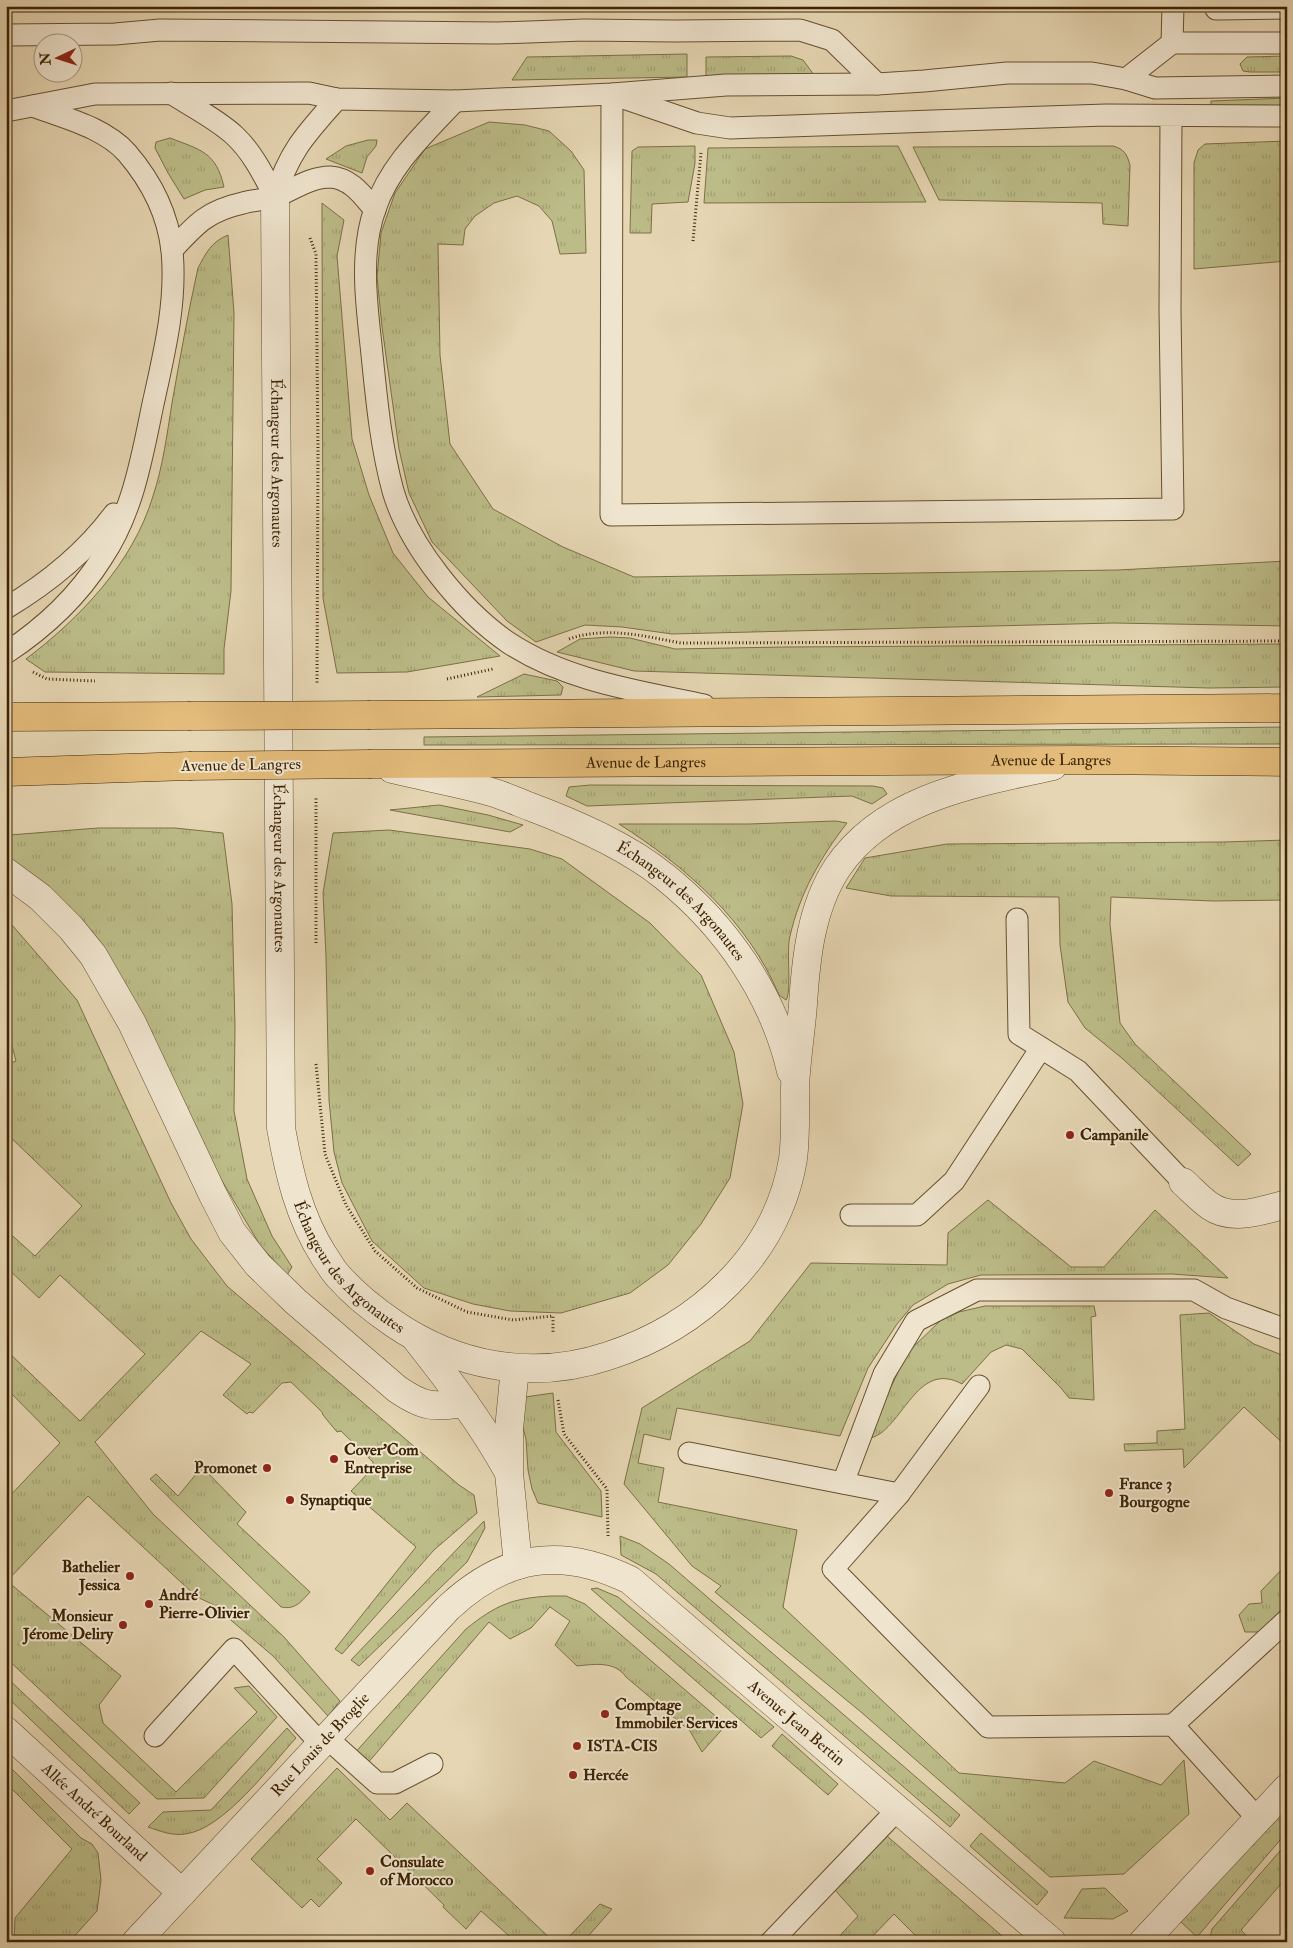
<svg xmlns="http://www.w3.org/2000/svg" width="1293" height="1948" viewBox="0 0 1293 1948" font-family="'IM FELL Double Pica',serif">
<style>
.grass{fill:url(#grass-tufts);stroke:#7c7046}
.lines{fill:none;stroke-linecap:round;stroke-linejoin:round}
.lane-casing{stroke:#66502f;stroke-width:23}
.street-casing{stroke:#66502f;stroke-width:29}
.primary-casing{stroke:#3c2303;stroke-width:29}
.path{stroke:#3c2303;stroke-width:3;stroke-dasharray:1 2.5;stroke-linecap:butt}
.lane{stroke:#efe4ce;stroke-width:21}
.street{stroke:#efe4ce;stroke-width:28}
.primary{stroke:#e3bb7a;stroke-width:28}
.primary-bridge-casing{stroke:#3c2303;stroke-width:29;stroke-linecap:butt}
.primary-bridge{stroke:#e3bb7a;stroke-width:28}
.poi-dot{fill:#8f2418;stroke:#efe4ce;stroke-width:2}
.labels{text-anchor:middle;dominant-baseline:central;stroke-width:4;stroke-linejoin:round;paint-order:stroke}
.street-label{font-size:16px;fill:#3c2303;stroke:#efe4ce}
.poi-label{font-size:16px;font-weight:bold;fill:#3c2303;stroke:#efe4ce;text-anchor:start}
</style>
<defs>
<pattern id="grass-tufts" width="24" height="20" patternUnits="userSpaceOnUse" patternTransform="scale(1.25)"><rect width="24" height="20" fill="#bcbc88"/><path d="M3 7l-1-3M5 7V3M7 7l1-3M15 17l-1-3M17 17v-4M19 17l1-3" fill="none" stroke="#a2a174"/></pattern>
</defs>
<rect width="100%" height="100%" fill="#e6d6b3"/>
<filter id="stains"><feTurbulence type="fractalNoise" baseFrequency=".004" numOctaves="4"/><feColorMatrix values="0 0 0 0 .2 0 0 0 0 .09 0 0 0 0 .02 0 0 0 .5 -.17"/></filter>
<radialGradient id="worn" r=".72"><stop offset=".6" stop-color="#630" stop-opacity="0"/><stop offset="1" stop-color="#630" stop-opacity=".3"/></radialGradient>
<g class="grass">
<polygon points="61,6 106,6 106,11 61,10"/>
<rect x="388" y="6" width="67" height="3"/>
<polygon points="687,54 687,77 512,80 527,57"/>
<polygon points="791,56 803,60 814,75 706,77 706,57"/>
<polygon points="1287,56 1287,72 1250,72 1243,71 1240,64 1247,57"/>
<polygon points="1287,98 1287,110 1211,111 1211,101"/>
<polygon points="489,122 525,125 549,131 571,151 584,170 586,253 560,254 552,221 539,206 517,196 494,203 475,216 465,229 463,245 438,244 440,355 450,444 493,509 563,547 634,577 1118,570 1287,561 1287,626 1113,623 672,634 622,627 585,625 536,642 507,621 432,542 409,493 399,449 382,327 377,277 381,233 395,193 425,149"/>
<path d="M170 138C201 150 216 152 224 187L205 190 184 199 168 173 155 148 156 142Z"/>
<polygon points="368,140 377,140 376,146 367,157 362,173 326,159 346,146"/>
<polygon points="1287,141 1287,261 1194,269 1194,163 1198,150 1205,144"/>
<polygon points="695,146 695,163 688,202 652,204 651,233 630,233 632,151 638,147"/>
<polygon points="898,146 926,202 704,203 708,148"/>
<path d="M1113 146C1124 149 1127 154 1130 165L1128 226 1103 224 1102 203 939 200 913 147Z"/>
<polygon points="322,203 344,220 337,256 352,439 369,495 393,553 428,597 500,656 407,672 337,673 323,598"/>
<path d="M228 235 234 313 231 591 224 649V674L45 672 26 659C80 618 133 563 153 496 163 466 167 434 172 403 180 358 188 313 198 268 206 253 211 242 228 235Z"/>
<polygon points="610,637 630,638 675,649 784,647 1287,644 1287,687 1209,688 634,671 557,652 580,639"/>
<polygon points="524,674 557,681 563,687 561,695 477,697"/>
<polygon points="1287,727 1287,744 424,745 424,737"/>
<polygon points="590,785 873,786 883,788 887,794 872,804 852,796 587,806 566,796 569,787"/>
<polygon points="439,805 488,815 523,825 510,832 390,810"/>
<path d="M836 821 847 823C820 858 800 893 790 936 786 951 792 992 786 1000L779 995C748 921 685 866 619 824H749Z"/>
<polygon points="98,828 175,828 223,833 232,904 235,1026 234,1111 247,1179 272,1236 292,1267 287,1275 260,1245 206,1154 150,1029 97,940 6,859 6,837 10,835"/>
<polygon points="389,830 530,849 562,859 650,923 701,975 734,1052 743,1104 730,1178 701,1224 668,1265 630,1293 561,1313 510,1311 473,1304 424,1288 372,1241 342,1183 334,1152 329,1100 326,956 323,893 333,833"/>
<polygon points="1287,840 1287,900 1214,901 1111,897 1110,924 1120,1023 1135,1044 1251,1154 1238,1166 1123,1059 1085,1028 1068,1002 1060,945 1059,897 891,896 846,888 865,858 947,844 1223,842"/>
<polygon points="6,918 77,1000 171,1203 191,1239 227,1286 459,1485 474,1495 477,1513 434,1550 342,1654 335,1649 416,1547 351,1491 373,1468 373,1462 341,1431 337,1432 323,1415 322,1412 291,1382 282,1383 253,1413 249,1412 247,1414 223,1395 251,1364 201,1331 95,1442 153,1514 284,1637 340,1701 328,1716 273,1656 212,1604 197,1597 88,1496 7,1581 121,1676 99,1705 103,1723 176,1792 257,1712 234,1688 249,1686 277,1717 204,1798 157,1799 6,1658 6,1500 60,1443 6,1388 6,1350 80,1421 145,1354 60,1275 39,1298 6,1267 6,1230 35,1256 82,1206 6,1133 6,1065 16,1061 6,1023"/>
<polygon points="988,1200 1071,1267 1104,1267 1155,1210 1228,1278 1172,1274 981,1275 948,1284 913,1305 897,1324 868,1368 840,1436 677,1408 670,1440 644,1434 638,1463 664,1468 658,1502 797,1530 783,1607 959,1773 1065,1783 1094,1761 1161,1785 1184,1760 1189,1814 1124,1874 1050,1877 861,1712 715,1592 721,1586 692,1566 624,1484 642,1408 750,1341 811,1263 947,1265 948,1233"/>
<path d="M985 1306H1094L1096 1316 1091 1317 1094 1400 1069 1398 1061 1388 1022 1349 1006 1345 991 1352 962 1384C922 1362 907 1413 881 1433 877 1436 871 1438 866 1440L907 1353 941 1320 959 1312Z"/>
<polygon points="1209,1313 1254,1344 1287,1357 1287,1447 1244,1407 1184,1468 1183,1449 1125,1451 1124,1444 1157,1443 1157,1431 1185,1429 1180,1315"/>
<polygon points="553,1393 556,1432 601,1491 602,1517 538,1503 532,1489 528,1470 526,1439 521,1421 525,1397"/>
<path d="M202 1467 246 1512 237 1524 310 1592C301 1602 295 1610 281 1607L150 1479 156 1474 178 1496Z"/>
<polygon points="484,1521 485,1528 467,1562 359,1666 351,1660"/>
<polygon points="620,1536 640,1544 669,1564 960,1815 950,1827 656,1574 621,1555"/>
<polygon points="1287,1564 1287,1609 1260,1632 1245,1632 1239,1615 1249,1604 1262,1603 1261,1591"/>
<polygon points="597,1588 618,1597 774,1727 761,1738 591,1589"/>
<path d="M551 1596H566L585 1604 726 1725 702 1752 690 1731 626 1677C615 1661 595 1664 577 1666L555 1645 570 1621 550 1607 531 1628 510 1639 489 1622 366 1765 353 1755 466 1629C496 1605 512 1598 551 1596Z"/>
<polygon points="6,1677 140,1803 129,1814 6,1696"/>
<path d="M287 1728 296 1738C271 1765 223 1830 185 1834 172 1836 160 1831 148 1827L163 1812 211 1810Z"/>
<polygon points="782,1734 838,1784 828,1795 772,1746"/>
<polygon points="6,1763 81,1838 92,1844 98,1853 101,1880 97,1911 69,1942 14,1942 15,1918 72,1849 6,1783"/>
<polygon points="337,1768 390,1820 407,1803 554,1942 516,1942 481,1911 466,1929 443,1907 444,1905 356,1819 317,1859 342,1883 319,1907 311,1899 302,1908 251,1859"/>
<polygon points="1287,1804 1287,1832 1197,1937 1181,1922"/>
<polygon points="981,1833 1048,1892 1037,1905 970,1846"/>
<polygon points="887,1836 1009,1942 922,1942 894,1914 867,1942 834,1942 858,1916 835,1890"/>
<polygon points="1287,1843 1287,1877 1241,1930 1252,1942 1209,1942 1212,1929"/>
<polygon points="1105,1888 1128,1911 1113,1919 1064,1918 1082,1889"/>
<polygon points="600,1904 612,1909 583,1942 564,1942"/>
</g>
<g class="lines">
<g class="lane-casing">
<g id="lane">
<polyline points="1216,9 1287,8"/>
<polyline points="6,35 115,34 160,30 498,33 584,30 674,31 800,30 832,40 877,84 924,81 1007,73 1092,73 1126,79 1155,88 1287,86"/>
<polyline points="1172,43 1287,43"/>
<polyline points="1126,79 1172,43 1173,6"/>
<path d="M171 93C192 107 217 119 235 136 253 153 264 176 275 197"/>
<path d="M455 101C423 135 390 165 375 209 360 251 366 301 371 345 376 393 380 443 393 491 409 546 462 611 509 643 567 681 638 691 704 705"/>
<polyline points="6,111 95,94 309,93 337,99 455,101 612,94 726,85 877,84"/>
<polyline points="1171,116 1170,311 1173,509 611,515 612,94 697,123 730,128 1106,115 1287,116"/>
<path d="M275 197C289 151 306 134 337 99"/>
<path d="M172 250C196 224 207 211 243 203 254 200 266 200 277 196 294 189 311 177 330 177 351 178 363 196 375 210"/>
<path d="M6 608C48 583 85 553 114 514"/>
<path d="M6 653C44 628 78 596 102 558 133 512 142 457 153 404 164 354 177 302 172 251 168 214 151 181 127 153 104 127 64 118 33 106"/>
<polyline points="1017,919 1019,1034 1078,1071 1183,1182"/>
<polyline points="851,1215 917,1215 954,1181 1041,1048"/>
<polyline points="979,1386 899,1494 833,1569 988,1727 1173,1725 1258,1819"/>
<polyline points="689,1453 899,1494"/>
<polyline points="843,1483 884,1374 916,1321 977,1290 1194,1290 1226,1308 1287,1330"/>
<polyline points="1173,1725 1287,1620"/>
<polyline points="155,1736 234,1649 321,1744"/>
<polyline points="327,1738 377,1783 395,1783 432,1764"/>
<polyline points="771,1942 898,1809"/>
</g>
</g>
<g class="street-casing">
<g id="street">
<path id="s1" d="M275 197 281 1128C289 1173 299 1217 324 1256 329 1263 333 1271 339 1277 354 1294 374 1310 393 1323 457 1367 533 1381 608 1356 698 1327 777 1256 793 1159 796 1135 795 1112 795 1088 796 1060 801 1032 803 1004 806 958 811 908 837 868 885 797 976 783 1053 766"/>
<path id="s2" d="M392 769C425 777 459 783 491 792 505 796 518 802 531 807 576 824 627 846 665 877 726 926 773 994 791 1071"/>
<path d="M6 872 40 897 71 928 93 955 132 1023 213 1195 232 1232 258 1265 295 1301 397 1389C425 1408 432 1407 465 1403"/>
<path d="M1183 1182C1192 1190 1200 1199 1210 1206 1233 1222 1262 1210 1287 1204"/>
<path d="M417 1340C450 1382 482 1424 508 1471"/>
<polyline points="515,1368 509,1429 509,1473 518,1565"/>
<path id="s3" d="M6 1731 182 1893"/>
<path id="s4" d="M136 1942 448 1608C505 1555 560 1546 630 1580L1052 1942"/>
<polyline points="1143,1942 1287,1788"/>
</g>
</g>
<g class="primary-casing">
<g id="primary">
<polyline points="370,715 1287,708"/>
<polyline points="6,717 188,716"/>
<path id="s5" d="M371 764 1081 760 1287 762"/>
<polyline points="6,772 189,766"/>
</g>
</g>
<g class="path">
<polyline points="310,238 316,254 318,449 317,683"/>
<polyline points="693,241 701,153"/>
<path d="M569 639C607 626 643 636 681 643L1287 641"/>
<polyline points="33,672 47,679 95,681"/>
<polyline points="447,679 493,669"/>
<polyline points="316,943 316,797"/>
<polyline points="316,1064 325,1154 346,1205 375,1251 417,1288 467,1312 513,1320 553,1316 553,1334"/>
<polyline points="558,1400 564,1434 607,1489 608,1536"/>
</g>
<use href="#lane" class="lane"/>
<use href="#street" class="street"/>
<use href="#primary" class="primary"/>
<g class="primary-bridge-casing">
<g id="primary-bridge">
<polyline points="188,716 370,715"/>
<polyline points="189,766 371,764"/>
</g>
</g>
<use href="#primary-bridge" class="primary-bridge"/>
</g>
<g class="poi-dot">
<circle cx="1070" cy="1135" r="5"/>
<circle cx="334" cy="1459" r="5"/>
<circle cx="267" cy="1468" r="5"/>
<circle cx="1109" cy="1493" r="5"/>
<circle cx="290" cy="1500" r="5"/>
<circle cx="130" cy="1576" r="5"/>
<circle cx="149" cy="1604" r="5"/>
<circle cx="123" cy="1625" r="5"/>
<circle cx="605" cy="1714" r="5"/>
<circle cx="577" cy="1746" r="5"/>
<circle cx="573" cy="1775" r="5"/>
<circle cx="370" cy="1871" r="5"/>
</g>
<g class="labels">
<g class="street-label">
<text stroke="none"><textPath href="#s1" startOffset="266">Échangeur des Argonautes</textPath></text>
<text stroke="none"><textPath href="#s5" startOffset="680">Avenue de Langres</textPath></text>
<text stroke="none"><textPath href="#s5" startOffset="275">Avenue de Langres</textPath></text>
<text transform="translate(241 765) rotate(-1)">Avenue de Langres</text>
<text stroke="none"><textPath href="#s1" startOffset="671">Échangeur des Argonautes</textPath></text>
<text stroke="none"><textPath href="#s2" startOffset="324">Échangeur des Argonautes</textPath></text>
<text stroke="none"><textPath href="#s1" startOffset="1091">Échangeur des Argonautes</textPath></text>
<text stroke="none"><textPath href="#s4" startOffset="875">Avenue Jean Bertin</textPath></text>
<text stroke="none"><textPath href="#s4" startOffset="270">Rue Louis de Broglie</textPath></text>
<text stroke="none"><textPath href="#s3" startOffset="120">Allée André Bourland</textPath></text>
</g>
<g class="poi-label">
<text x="1080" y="1135">Campanile</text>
<text x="344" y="1450">Cover'Com<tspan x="344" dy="18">Entreprise</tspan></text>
<text x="257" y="1468" text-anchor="end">Promonet</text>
<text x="1119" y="1484">France 3<tspan x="1119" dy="18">Bourgogne</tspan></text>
<text x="300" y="1500">Synaptique</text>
<text x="120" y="1567" text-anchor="end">Bathelier<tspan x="120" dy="18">Jessica</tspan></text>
<text x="159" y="1595">André<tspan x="159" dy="18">Pierre-Olivier</tspan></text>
<text x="113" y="1616" text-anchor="end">Monsieur<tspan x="113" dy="18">Jérome Deliry</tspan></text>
<text x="615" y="1705">Comptage<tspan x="615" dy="18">Immobiler Services</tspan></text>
<text x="587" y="1746">ISTA-CIS</text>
<text x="583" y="1775">Hercée</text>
<text x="380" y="1862">Consulate<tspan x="380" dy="18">of Morocco</tspan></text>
</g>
</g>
<rect width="1293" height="1948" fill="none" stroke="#e6d6b3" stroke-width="25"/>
<rect x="8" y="8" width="1278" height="1933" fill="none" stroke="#3c2303" stroke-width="2.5"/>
<rect x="12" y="12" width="1268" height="1923" fill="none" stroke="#3c2303"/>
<g transform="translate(58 58) rotate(266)"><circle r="24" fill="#efe4ce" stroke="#a7977d"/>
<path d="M0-4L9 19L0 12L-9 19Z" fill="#8f2418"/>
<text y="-8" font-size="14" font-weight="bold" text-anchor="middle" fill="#3c2303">N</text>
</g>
<rect width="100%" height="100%" filter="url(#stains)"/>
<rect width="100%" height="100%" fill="url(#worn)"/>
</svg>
